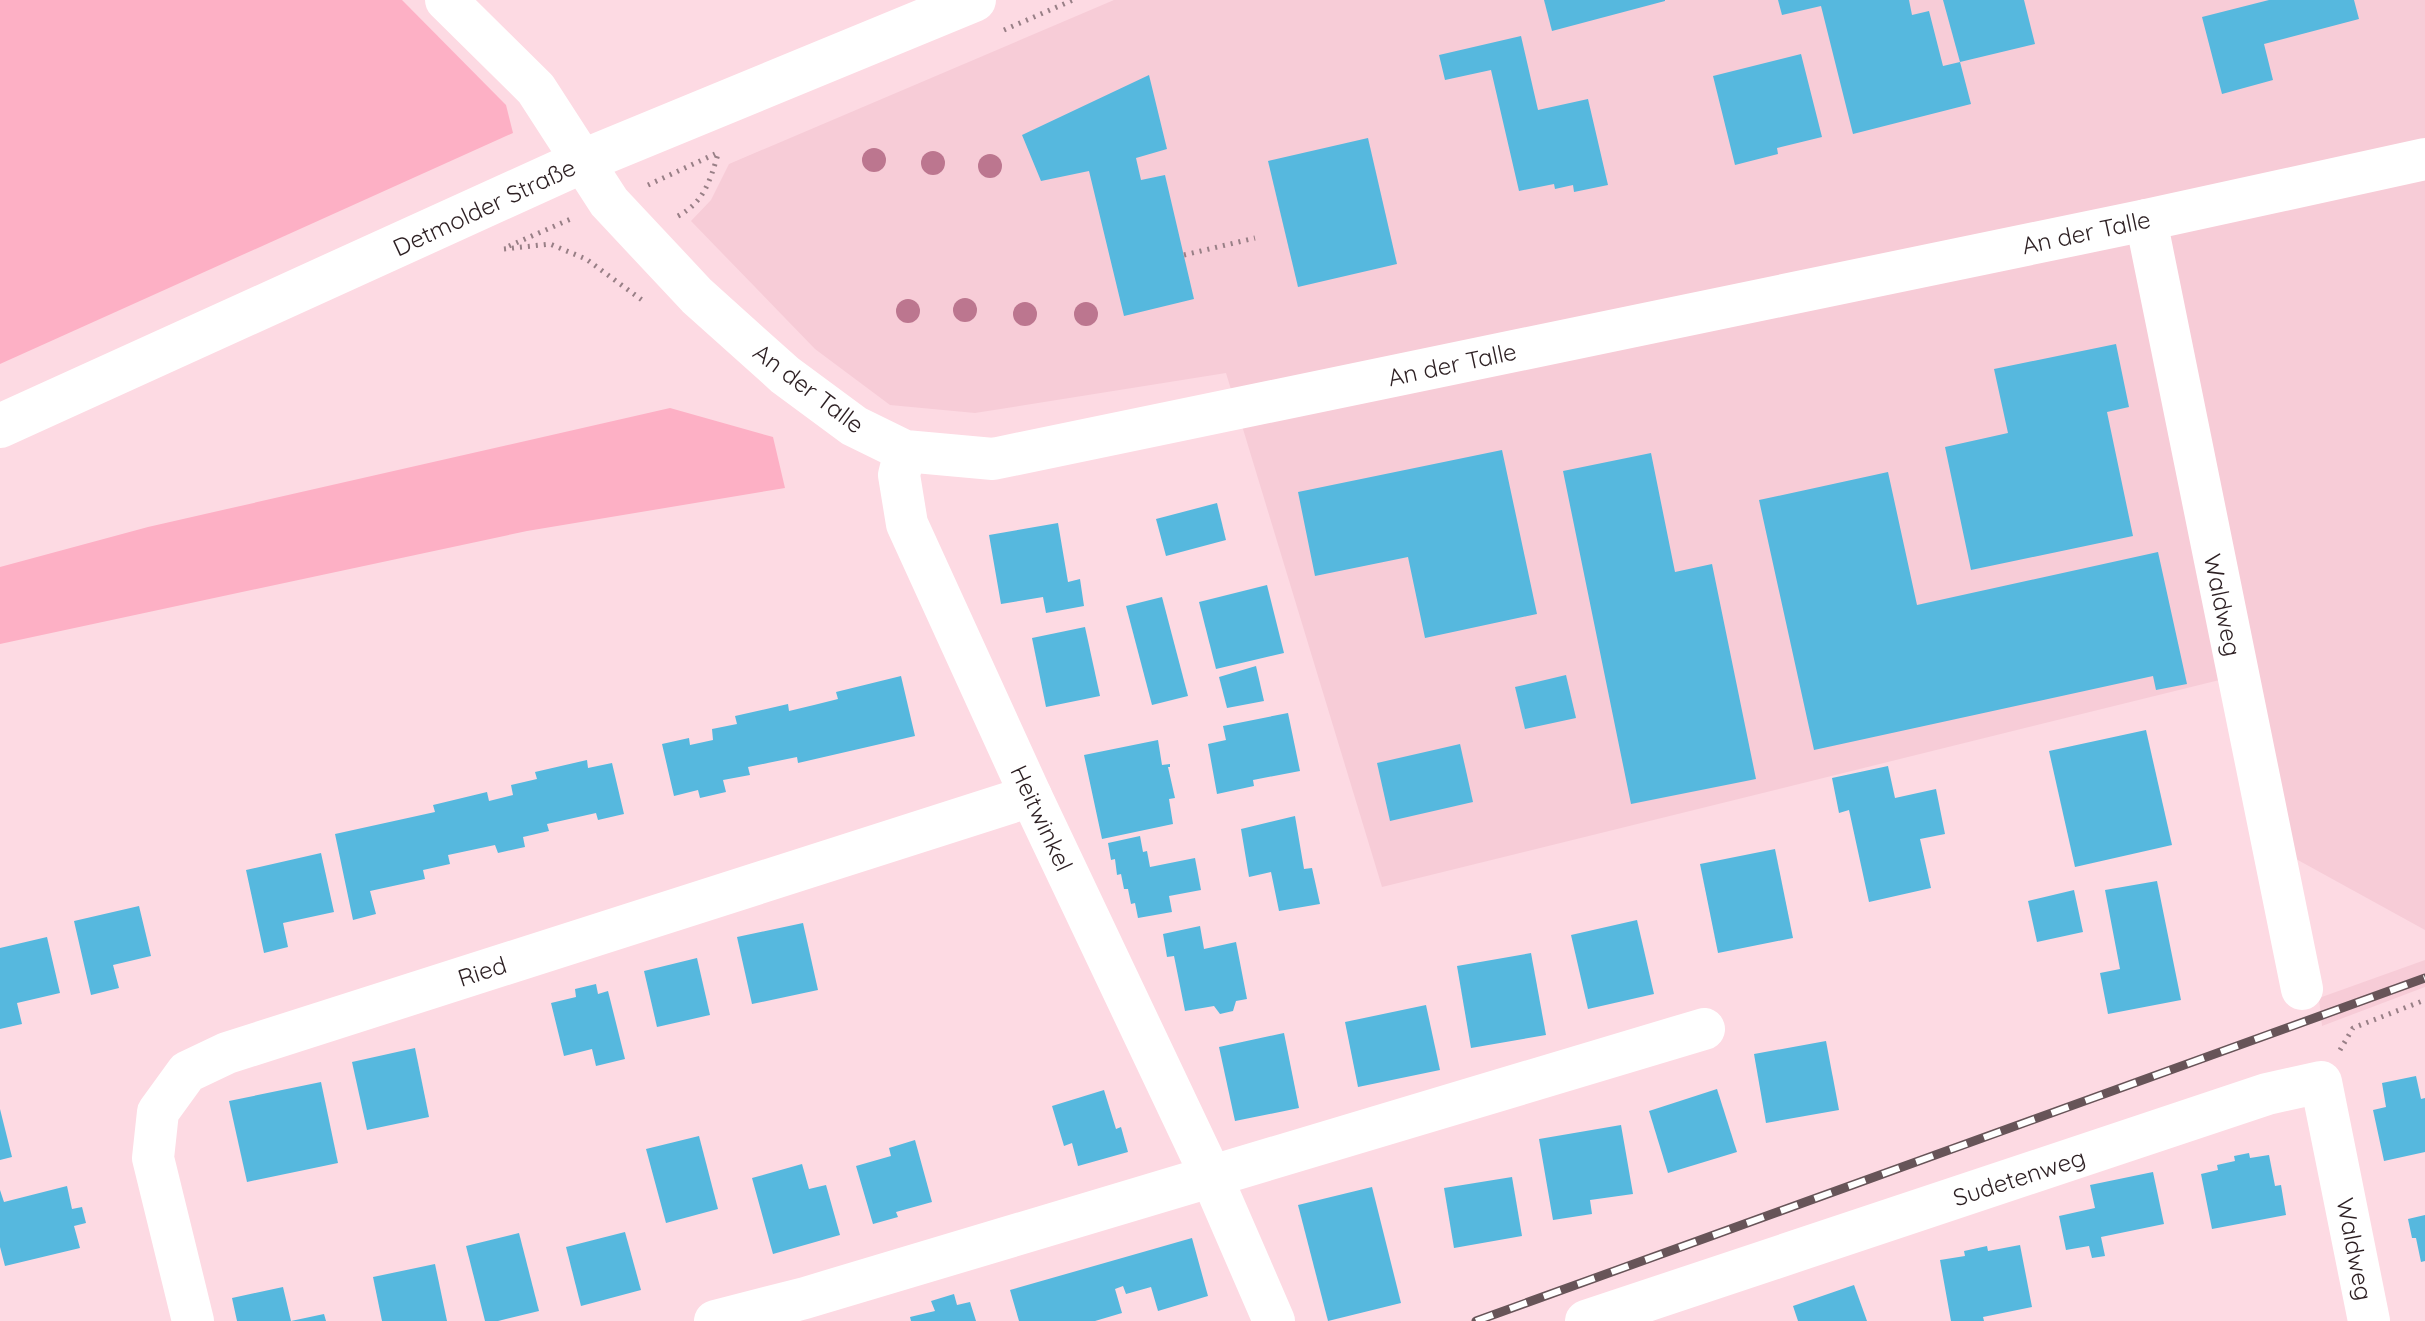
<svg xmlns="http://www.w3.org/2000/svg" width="2425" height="1321" viewBox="0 0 2425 1321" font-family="Quicksand,sans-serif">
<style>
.built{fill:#f7ccd7}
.green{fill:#fdb0c5}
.building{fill:#56b8de}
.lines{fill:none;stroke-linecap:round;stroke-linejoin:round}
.path{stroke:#987f86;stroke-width:5;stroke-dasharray:2 6;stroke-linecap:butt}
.street{stroke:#fff;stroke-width:42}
.secondary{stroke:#fff;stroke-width:44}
.rail-casing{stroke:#675458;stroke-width:9}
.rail{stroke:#fff;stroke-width:6;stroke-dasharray:18;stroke-linecap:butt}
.tree{fill:#bc768f}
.labels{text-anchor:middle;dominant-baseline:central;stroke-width:6;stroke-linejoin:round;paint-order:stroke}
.street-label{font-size:24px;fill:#2c1f22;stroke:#fff}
</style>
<rect width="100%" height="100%" fill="#fddae3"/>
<g class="built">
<polygon points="1114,0 2425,0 2425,930 2296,859 2256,671 1382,887 1226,373 975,413 890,405 815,349 691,221 711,200 729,164"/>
<polygon points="2425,960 2425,987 2322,1026 2319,998"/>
</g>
<g class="green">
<polygon points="0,0 402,0 506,105 513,133 0,364"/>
<polygon points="670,408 773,437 785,488 527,531 0,644 0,567 148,527"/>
</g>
<g class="building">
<polygon points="1544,0 1665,0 1665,1 1552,31"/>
<polygon points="1778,0 1909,0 1912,15 1929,11 1943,66 1960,62 1971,104 1853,134 1821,6 1782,15"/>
<polygon points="1943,0 2024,0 2035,44 1960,62"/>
<polygon points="2269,0 2354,0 2359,19 2264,44 2273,80 2222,94 2202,17"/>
<polygon points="1521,36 1538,110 1588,99 1608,185 1574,192 1573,185 1555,189 1554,184 1519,191 1491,70 1445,80 1439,55"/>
<polygon points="1801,54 1822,137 1777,148 1778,154 1735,165 1713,76"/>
<polygon points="1149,75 1167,149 1136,158 1141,180 1165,175 1194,299 1124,316 1089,171 1041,181 1022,135"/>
<polygon points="1368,138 1397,264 1298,287 1268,161"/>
<polygon points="2116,344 2129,407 2107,412 2133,536 1971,570 1945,447 2008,433 1994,369"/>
<polygon points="1502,450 1537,614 1425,638 1408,557 1315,576 1298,492"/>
<polygon points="1651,453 1675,572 1712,564 1756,779 1631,804 1563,471"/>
<polygon points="1888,472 1917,605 2158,552 2187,684 2156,690 2153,676 1814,750 1759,500"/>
<polygon points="1217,503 1226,540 1166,556 1156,519"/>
<polygon points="1058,523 1068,582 1080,579 1084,606 1046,613 1043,597 1001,604 989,535"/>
<polygon points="1267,585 1284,653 1216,669 1199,602"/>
<polygon points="1162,597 1188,696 1152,705 1126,606"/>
<polygon points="1085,627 1100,696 1046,707 1032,638"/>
<polygon points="1256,666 1264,701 1227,708 1219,677"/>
<polygon points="1566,675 1576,718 1525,729 1515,687"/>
<polygon points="901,676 915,736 798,763 797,757 748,767 750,775 723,780 726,792 700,798 698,790 674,796 662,744 689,738 690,745 713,740 712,729 737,724 735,716 788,704 789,711 814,705 838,699 836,692"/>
<polygon points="1288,713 1300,771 1253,780 1254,786 1217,794 1208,744 1226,740 1223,726"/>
<polygon points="2146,730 2172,845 2075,867 2049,751"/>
<polygon points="1158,740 1162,765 1170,764 1170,767 1168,767 1175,798 1169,799 1173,824 1102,839 1084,755"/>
<polygon points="1460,744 1473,802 1390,821 1377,763"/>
<polygon points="587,760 588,768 612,763 624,814 598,820 596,813 547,824 549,831 523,837 525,847 498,853 495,845 448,855 450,864 423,870 425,879 370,891 376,914 353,920 335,834 435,812 433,805 487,792 489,801 513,795 511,785 537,779 535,772"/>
<polygon points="1888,766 1895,798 1936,789 1945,834 1920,839 1931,888 1869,902 1849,810 1839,813 1832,778"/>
<polygon points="1295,816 1304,869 1312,868 1320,904 1279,911 1271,872 1249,877 1241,829"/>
<polygon points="1140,836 1143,852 1147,851 1150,867 1195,858 1201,890 1169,896 1172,912 1138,918 1135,903 1131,904 1128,889 1124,889 1121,874 1117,875 1115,859 1111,860 1108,843"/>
<polygon points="1775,849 1793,938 1718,953 1700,864"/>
<polygon points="321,853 334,912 283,923 288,947 264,953 246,870"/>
<polygon points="2157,881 2181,1000 2108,1014 2100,973 2120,969 2105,890"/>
<polygon points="2074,890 2083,932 2037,942 2028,901"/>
<polygon points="139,906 151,956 113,965 119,988 91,995 74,921"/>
<polygon points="1637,920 1654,994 1588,1009 1571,935"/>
<polygon points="803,923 818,990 752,1004 737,937"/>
<polygon points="1200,926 1204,949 1236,942 1247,999 1236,1001 1233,1011 1220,1014 1214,1006 1185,1011 1174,956 1167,957 1163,934"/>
<polygon points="47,937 60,993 17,1003 22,1024 0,1029 0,948"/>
<polygon points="1531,953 1546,1035 1471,1048 1457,966"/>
<polygon points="697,958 710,1015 657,1027 644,971"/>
<polygon points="596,984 598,994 608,991 625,1059 596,1066 592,1049 564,1056 551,1003 576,997 575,989"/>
<polygon points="1426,1005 1440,1070 1358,1087 1345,1022"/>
<polygon points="1284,1033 1299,1108 1235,1121 1219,1047"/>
<polygon points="1826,1041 1839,1110 1766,1123 1754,1054"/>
<polygon points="415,1048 429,1117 367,1130 352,1062"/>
<polygon points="2416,1076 2421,1099 2425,1098 2425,1152 2384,1161 2373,1110 2386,1107 2382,1083"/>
<polygon points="321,1082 338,1163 247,1182 229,1101"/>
<polygon points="1717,1089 1737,1152 1668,1173 1649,1111"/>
<polygon points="1104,1090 1116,1129 1121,1127 1128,1152 1078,1166 1072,1143 1064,1146 1052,1106"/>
<polygon points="0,1109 12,1157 0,1160"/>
<polygon points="1621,1125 1633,1194 1590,1200 1592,1214 1553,1220 1539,1139"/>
<polygon points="699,1136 718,1209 666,1223 646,1149"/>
<polygon points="915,1140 932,1202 896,1212 898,1217 873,1224 856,1166 891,1156 889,1148"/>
<polygon points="2249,1153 2250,1158 2269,1155 2275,1186 2281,1185 2286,1215 2212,1229 2201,1174 2218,1170 2217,1165 2235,1161 2234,1156"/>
<polygon points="802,1164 809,1189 826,1185 840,1235 773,1254 752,1178"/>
<polygon points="2153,1172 2164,1224 2101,1237 2105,1256 2092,1258 2089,1246 2066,1250 2059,1216 2095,1208 2090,1185"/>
<polygon points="1512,1177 1522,1236 1454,1248 1444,1188"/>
<polygon points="67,1186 72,1209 82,1207 86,1223 74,1226 80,1248 5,1266 0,1247 0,1190 4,1202"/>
<polygon points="1372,1187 1401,1303 1328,1321 1298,1205"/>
<polygon points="2425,1215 2425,1261 2421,1262 2416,1238 2412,1238 2408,1219"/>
<polygon points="625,1232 641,1290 581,1306 566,1247"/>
<polygon points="519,1233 539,1311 498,1321 485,1321 466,1246"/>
<polygon points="1192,1238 1208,1296 1158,1311 1151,1287 1126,1294 1123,1286 1115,1289 1122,1313 1095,1321 1019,1321 1010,1290"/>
<polygon points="2020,1245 2032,1307 1983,1317 1984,1321 1951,1321 1940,1260 1965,1256 1964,1251 1987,1246 1988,1251"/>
<polygon points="435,1264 447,1321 382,1321 373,1277"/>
<polygon points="1854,1285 1867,1321 1798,1321 1793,1306"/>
<polygon points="283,1287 291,1321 324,1314 326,1321 237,1321 232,1298"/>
<polygon points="954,1294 957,1305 970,1302 976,1321 911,1321 910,1317 935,1311 931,1301"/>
</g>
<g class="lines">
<g class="path">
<polyline points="1004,30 1073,0"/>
<polyline points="648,185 715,154"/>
<path d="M678 216C704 202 710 181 718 154"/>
<polyline points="509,246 573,218"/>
<polyline points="504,249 550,244 586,259 642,300"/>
<polyline points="1184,255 1255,238"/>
<polyline points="2340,1050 2353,1028 2425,1000"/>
</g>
<g class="street">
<polyline points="446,0 536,89 609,202 697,296 785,375 854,426 905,451 993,459 2146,220 2425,159"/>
<polyline points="2146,220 2302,989"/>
<polyline points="905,451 899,475 907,524 1031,796 1212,1178 1274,1321"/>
<polyline points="193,1321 153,1158 158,1112 187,1072 227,1053 1031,796"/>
<polyline points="715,1321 805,1298 1704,1029"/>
<polyline points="1586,1321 2267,1094 2321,1082 2369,1321"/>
</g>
<polyline class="secondary" points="0,426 583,161 974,0"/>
<g class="rail-casing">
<polyline id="rail" points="1476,1321 2425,978"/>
</g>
<use href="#rail" class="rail"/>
</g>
<g class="tree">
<circle cx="874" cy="160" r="12"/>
<circle cx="933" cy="163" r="12"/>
<circle cx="990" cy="166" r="12"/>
<circle cx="965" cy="310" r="12"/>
<circle cx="908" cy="311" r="12"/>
<circle cx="1025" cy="314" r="12"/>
<circle cx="1086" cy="314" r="12"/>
</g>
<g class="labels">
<g class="street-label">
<text transform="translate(484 207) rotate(-25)">Detmolder Straße</text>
<text transform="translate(2086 232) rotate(-12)">An der Talle</text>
<text transform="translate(1452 364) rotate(-12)">An der Talle</text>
<text transform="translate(809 388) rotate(37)">An der Talle</text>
<text transform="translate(2223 605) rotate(78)">Waldweg</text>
<text transform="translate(1042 818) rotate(65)">Heitwinkel</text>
<text transform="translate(482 971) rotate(-18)">Ried</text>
<text transform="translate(2019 1177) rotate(-18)">Sudetenweg</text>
<text transform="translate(2355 1249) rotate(79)">Waldweg</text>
</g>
</g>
</svg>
